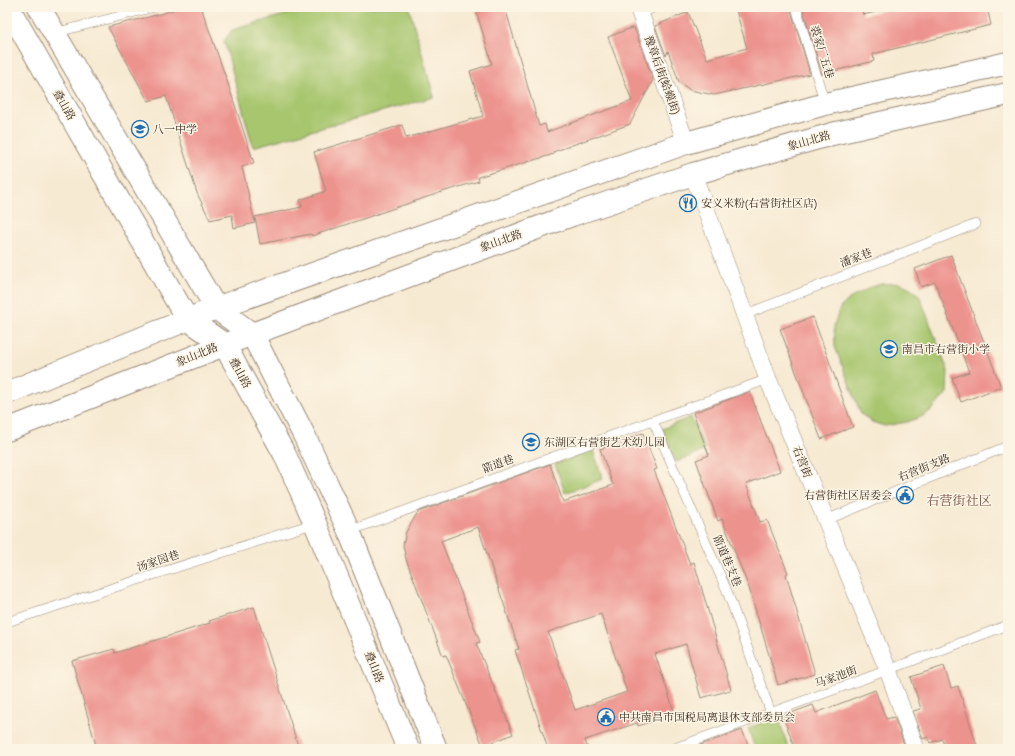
<svg xmlns="http://www.w3.org/2000/svg" width="1015" height="756" viewBox="0 0 1015 756" font-family="'IM FELL Great Primer','Noto Serif SC',serif">
<style>
.green{fill:#a7c66e;stroke:#717846}
.building{fill:#ed938e;fill-rule:evenodd}
.lines{fill:none;stroke-linecap:round;stroke-linejoin:round}
.lane-casing{stroke:#998a78;stroke-width:10}
.street-casing{stroke:#998a78;stroke-width:18}
.secondary-casing{stroke:#998a78;stroke-width:24}
.primary-casing{stroke:#998a78;stroke-width:24}
.lane{stroke:#fff;stroke-width:9}
.street{stroke:#fff;stroke-width:17}
.secondary{stroke:#fff;stroke-width:22}
.primary{stroke:#fff;stroke-width:22}
.labels{text-anchor:middle;dominant-baseline:central;stroke-width:3;stroke-linejoin:round;paint-order:stroke}
.street-label{font-size:11px;fill:#3b2a1e;stroke:#fcf5e5}
.poi-label{font-size:11px;fill:#3b2a1e;stroke:#fcf5e5;text-anchor:start}
.quarter-label{font-size:13px;fill:#794f45;stroke:#fcf5e5}
</style>
<rect width="100%" height="100%" fill="#fcf5e5"/>
<filter id="ink" filterUnits="userSpaceOnUse"><feTurbulence type="fractalNoise" baseFrequency=".025" numOctaves="2"/><feDisplacementMap in="SourceGraphic" scale="8" xChannelSelector="R" yChannelSelector="G"/><feConvolveMatrix kernelMatrix="1 2 1 2 8 2 1 2 1" color-interpolation-filters="sRGB"/></filter>
<filter id="wash" filterUnits="userSpaceOnUse"><feTurbulence type="fractalNoise" baseFrequency=".012" numOctaves="4" result="noise"/><feDisplacementMap in="SourceGraphic" scale="16" xChannelSelector="R" yChannelSelector="G"/><feGaussianBlur stdDeviation="0.9" result="paint"/><feColorMatrix in="noise" values="0 0 0 0 0 0 0 0 0 0 0 0 0 0 0 0 0 1.4 0 .05"/><feComposite in="paint" operator="in"/></filter>
<g filter="url(#wash)">
<rect width="100%" height="100%" fill="#f7ead3"/>
<g class="green">
<polygon points="312,7 409,7 434,97 253,147 224,41 232,30"/>
<path d="M898 283C908 286 914 289 920 297L948 371 947 393 932 410 921 417 907 422 885 426 872 422 861 414 835 347 834 325 840 308 849 299 871 287 881 284Z"/>
<polygon points="691,417 705,450 676,462 662,429"/>
<polygon points="593,450 603,479 565,493 555,464"/>
<polygon points="778,717 789,749 755,749 748,728"/>
</g>
<g id="blocks">
<g class="building">
<polygon points="181,7 201,7 226,78 254,163 242,167 255,223 234,228 232,215 210,220 197,193 166,96 148,101 108,27 164,13"/>
<polygon points="475,7 505,7 539,126 545,124 547,132 632,101 608,37 634,27 653,80 630,124 553,152 554,154 478,177 479,181 442,192 312,236 311,234 260,244 255,217 302,207 300,200 326,191 314,152 402,125 406,138 483,116 470,71 492,64"/>
<polygon points="735,7 790,7 810,74 714,95 690,90 679,82 668,51 666,56 655,26 688,12 707,59 747,48"/>
<polygon points="802,7 861,7 863,15 897,7 987,7 991,25 873,54 874,61 822,74"/>
<polygon points="951,255 1001,387 961,402 952,378 969,372 935,282 921,287 915,269"/>
<polygon points="813,317 853,427 821,439 780,329"/>
<polygon points="749,392 750,393 780,471 746,484 760,522 767,520 788,573 786,574 815,674 778,685 749,588 722,519 718,521 696,460 709,455 693,413"/>
<path d="M643 433 657 469 654 470 690 564 694 562 731 690 701 698 686 644 655 654 675 714 638 726 637 723 585 740 588 749H548L515 650 519 649 478 527 441 541 480 642 476 643 513 734 483 746 446 655 443 656 406 559 403 545 406 532 418 512 550 464 563 502 613 485 600 449ZM601 614 627 692 575 710 548 632Z"/>
<polygon points="254,607 299,749 97,749 72,661 114,649 115,653 210,623 209,621"/>
<polygon points="944,666 951,688 958,686 978,749 945,749 942,739 930,743 928,737 923,739 913,711 921,709 911,677"/>
<polygon points="875,690 886,719 894,717 904,744 888,749 795,749 783,716 813,705 816,713"/>
<polygon points="742,730 750,749 692,749 692,748"/>
</g>
</g>
</g>
<g filter="url(#ink)">
<use href="#blocks" fill-opacity="0" stroke="#998a78" stroke-width="1"/>
<g class="lines">
<g class="lane-casing">
<g id="lane">
<polyline points="796,7 825,104"/>
<polyline points="640,14 655,7"/>
<polyline points="54,33 155,7"/>
<polyline points="744,315 976,224"/>
<polyline points="653,421 727,591 771,713"/>
<polyline points="826,520 1008,446"/>
<polyline points="349,531 768,379"/>
<polyline points="7,622 315,523"/>
<polyline points="672,749 888,670 1008,625"/>
</g>
</g>
<g class="street-casing">
<g id="street">
<polyline points="638,7 686,143"/>
<polyline points="693,174 768,379 888,670 916,749"/>
</g>
</g>
<g class="secondary-casing">
<g id="secondary">
<polyline points="8,7 187,319 224,344 285,455 315,523 408,749"/>
<polyline points="39,7 216,308 252,334 305,437 349,531 436,749"/>
</g>
</g>
<g class="primary-casing">
<g id="primary">
<polyline points="7,393 216,308 686,143 825,104 1008,63"/>
<polyline points="7,430 252,334 572,215 693,174 832,134 1008,94"/>
</g>
</g>
<use href="#lane" class="lane"/>
<use href="#street" class="street"/>
<use href="#secondary" class="secondary"/>
<use href="#primary" class="primary"/>
</g>
</g>
<defs>
<g id="school-ring" transform="scale(0.9)"><circle r="9.5" fill="#fcf5e5" stroke="#1f6fb2" stroke-width="1.5"/><path d="M0-5L7-2L0 1L-7-2ZM-4 1L0 2.5L4 1V4Q0 6-4 4Z" fill="#1f6fb2"/></g>
<g id="restaurant-ring" transform="scale(0.9)"><circle r="9.5" fill="#fcf5e5" stroke="#1f6fb2" stroke-width="1.5"/><path d="M-5-6h1v4h1v-4h1v4h1v-4h1v5L-1.5 .5V6h-2V.5L-5-1ZM5-6V6H3V1.5H1.5Q1.5-4 5-6Z" fill="#1f6fb2"/></g>
<g id="civic-ring" transform="scale(0.9)"><circle r="9.5" fill="#fcf5e5" stroke="#1f6fb2" stroke-width="1.5"/><path d="M-.6-6.5H3V-4.5H.6V-3L4-1V1h2V6H-6V1h2V-1L-.6-3ZM-1.2 2.5V6h2.4V2.5Z" fill="#1f6fb2"/></g>
</defs>
<g fill-rule="evenodd">
<use href="#school-ring" x="140" y="129"/>
<use href="#restaurant-ring" x="688" y="203"/>
<use href="#school-ring" x="889" y="349"/>
<use href="#school-ring" x="531" y="442"/>
<use href="#civic-ring" x="905" y="495"/>
<use href="#civic-ring" x="606" y="717"/>
</g>
<g class="labels">
<g class="street-label">
<text transform="translate(822 52) rotate(73)">裘家厂五巷</text>
<text transform="translate(662 75) rotate(70)">豫章后街(蛤蟆街)</text>
<text transform="translate(64 105) rotate(60)">叠山路</text>
<text transform="translate(809 141) rotate(-16)">象山北路</text>
<text transform="translate(501 241) rotate(-20)">象山北路</text>
<text transform="translate(856 258) rotate(-21)">潘家巷</text>
<text transform="translate(197 355) rotate(-22)">象山北路</text>
<text transform="translate(240 373) rotate(61)">叠山路</text>
<text transform="translate(802 462) rotate(68)">右营街</text>
<text transform="translate(498 464) rotate(-20)">箭道巷</text>
<text transform="translate(924 468) rotate(-22)">右营街支路</text>
<text transform="translate(158 561) rotate(-18)">汤家园巷</text>
<text transform="translate(727 561) rotate(67)">箭道巷支巷</text>
<text transform="translate(374 667) rotate(68)">叠山路</text>
<text transform="translate(836 677) rotate(-20)">马家池街</text>
</g>
<g class="poi-label">
<text x="153" y="129">八一中学</text>
<text x="701" y="203">安义米粉(右营街社区店)</text>
<text x="902" y="349">南昌市右营街小学</text>
<text x="544" y="442">东湖区右营街艺术幼儿园</text>
<text x="892" y="495" text-anchor="end">右营街社区居委会</text>
<text x="619" y="717">中共南昌市国税局离退休支部委员会</text>
</g>
<g class="quarter-label">
<text x="959" y="501">右营街社区</text>
</g>
</g>
<rect width="1015" height="756" fill="none" stroke="#fcf5e5" stroke-width="24"/>
</svg>
